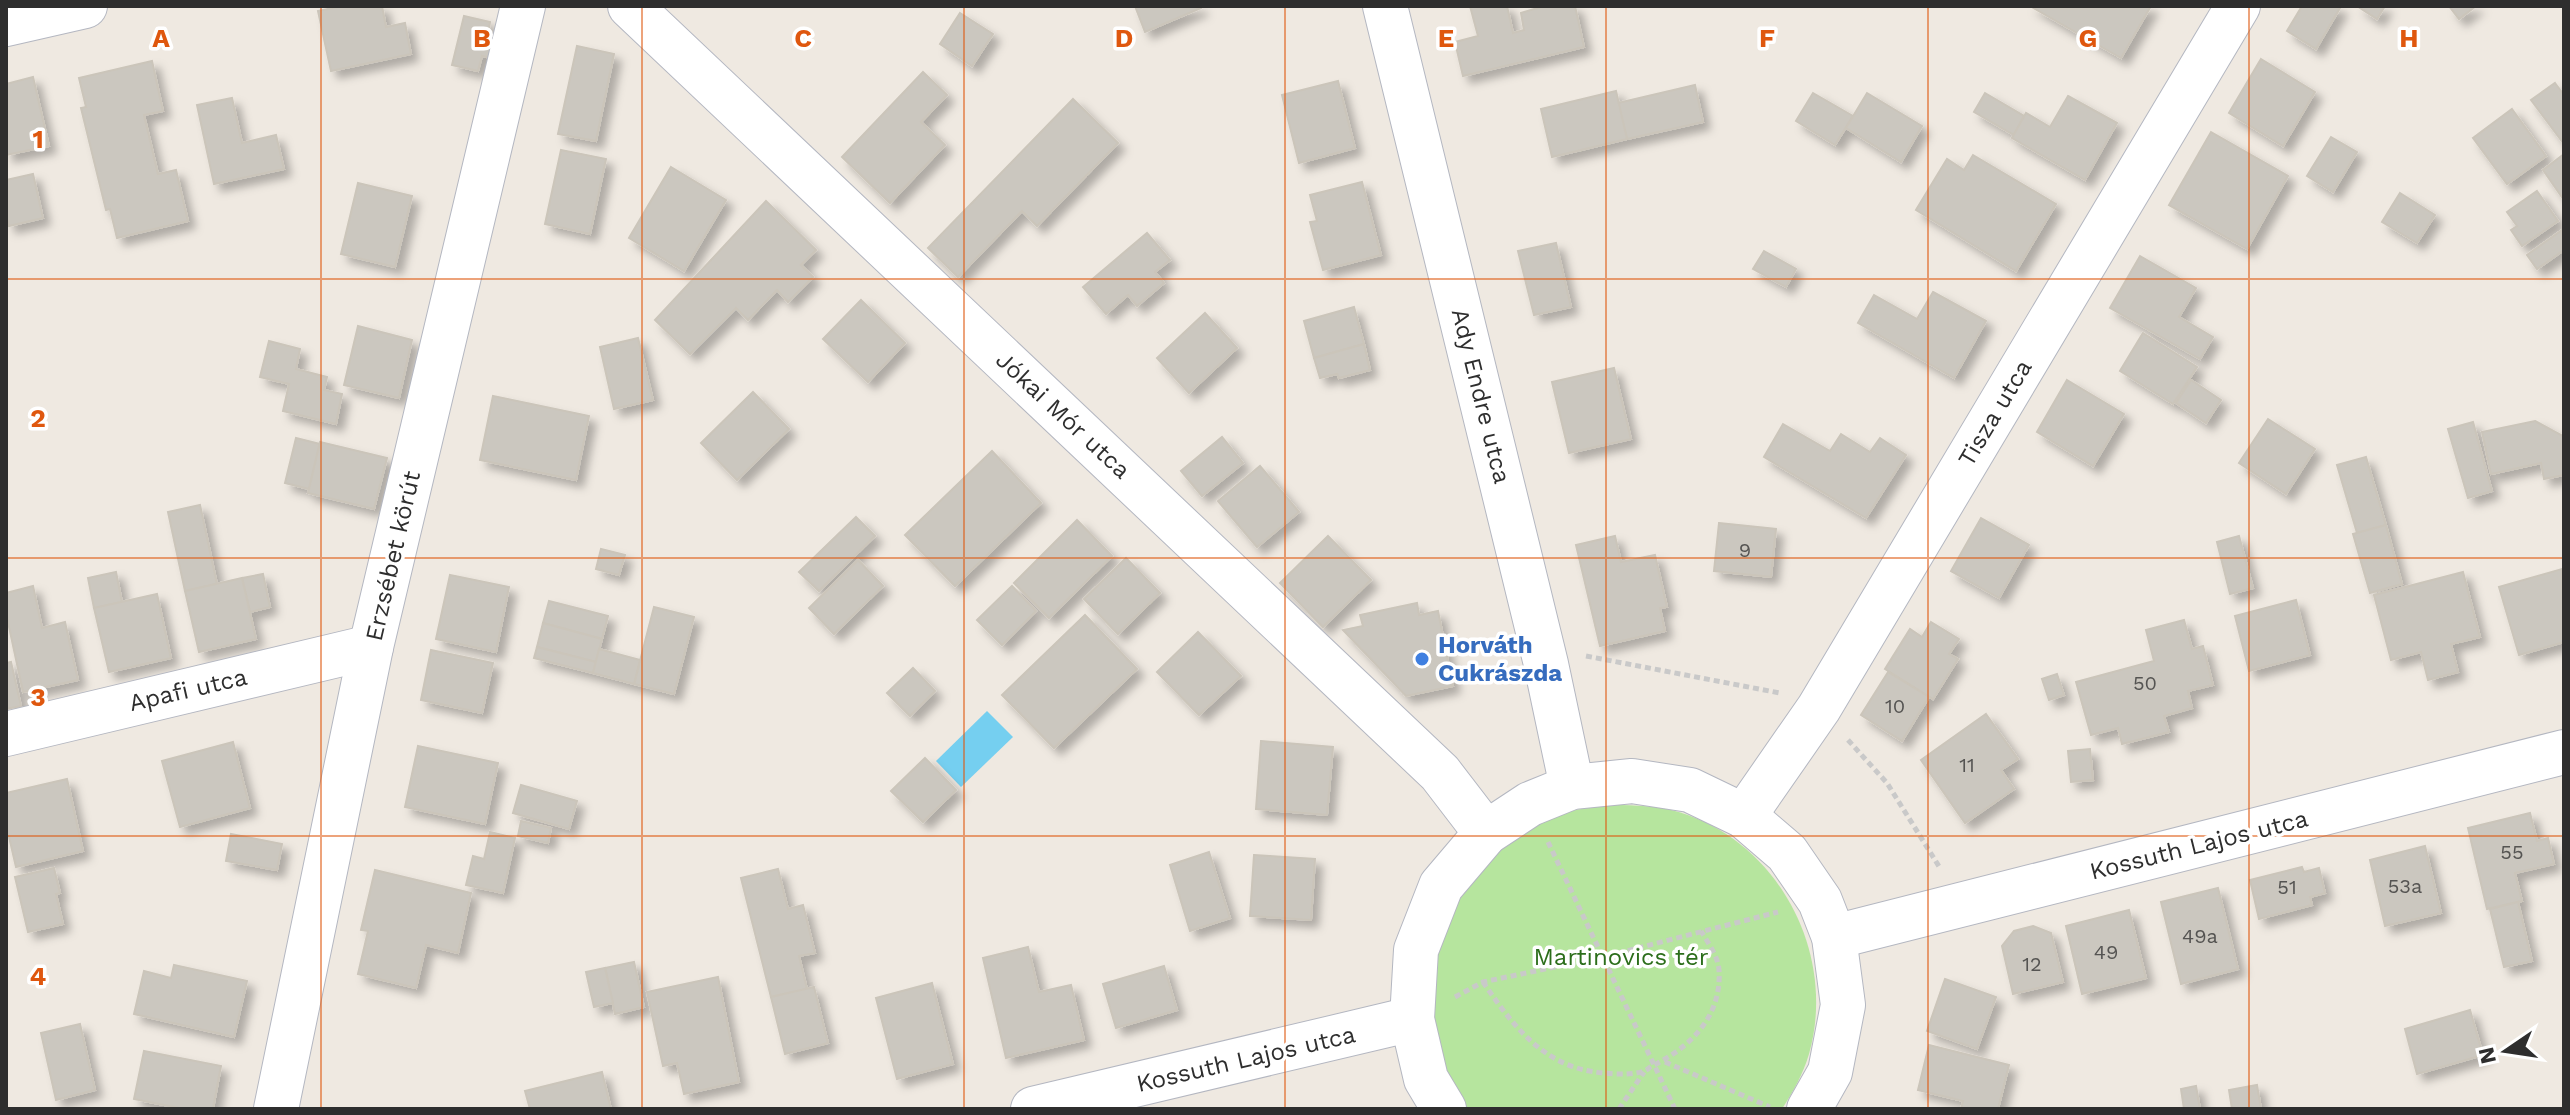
<svg xmlns="http://www.w3.org/2000/svg" width="2570" height="1115" viewBox="0 0 2570 1115" font-family="'Work Sans',sans-serif">
<style>
.green{fill:#b6e59e}
.water{fill:#75cff0}
.building{fill:#cbc7bf;stroke:#cbc5ba;stroke-width:2;filter:url(#shadow)}
.lines{fill:none;stroke-linecap:round;stroke-linejoin:round}
.minor-casing{stroke:#b4b7c1;stroke-width:46}
.path{stroke:#c9c9c9;stroke-width:5;stroke-dasharray:6 4;stroke-linecap:butt}
.minor{stroke:#fff;stroke-width:44}
.grid{fill:none;stroke:#df570e;stroke-width:2;stroke-opacity:0.55}
.shop-dot{fill:#3f7fe0;stroke:#fff;stroke-width:3}
.labels{text-anchor:middle;dominant-baseline:central;stroke-width:7;stroke-linejoin:round;paint-order:stroke}
.number-label{font-size:20px;fill:#555452}
.street-label{font-size:24px;fill:#2e2e2e;stroke:#fff}
.shop-label{font-size:24px;font-weight:bold;fill:#366cbe;stroke:#fff;text-anchor:start}
.park-label{font-size:24px;fill:#2c6e1b;stroke:#fff}
.grid-label{font-size:26px;text-anchor:middle;font-weight:bold;fill:#df570e;stroke:#fff;stroke-width:7;stroke-linejoin:round;paint-order:stroke}
</style>
<defs>
<filter id="shadow"><feDropShadow dx="7" dy="7" stdDeviation="4" flood-color="#0004"/></filter>
</defs>
<rect width="100%" height="100%" fill="#efe9e1"/>
<path class="green" d="M1604 805C1627 805 1649 805 1671 810 1776 836 1838 952 1809 1054 1803 1074 1793 1092 1782 1109H1461L1451 1093 1427 994 1441 925 1479 865 1536 823 1570 811Z"/>
<polygon class="water" points="987,711 1013,737 961,787 936,761"/>
<g class="building">
<polygon points="342,6 382,6 386,27 405,23 411,54 331,71 318,11"/>
<polygon points="1135,6 1200,6 1201,8 1145,32"/>
<polygon points="1470,6 1507,6 1513,33 1524,30 1521,13 1544,6 1575,6 1584,47 1463,76 1455,42 1478,36"/>
<polygon points="2030,6 2151,6 2121,58"/>
<polygon points="2302,6 2337,6 2340,8 2316,49 2287,31"/>
<polygon points="2357,6 2385,6 2377,19"/>
<polygon points="2449,6 2476,6 2459,19"/>
<polygon points="960,13 993,34 972,66 940,44"/>
<polygon points="464,16 490,22 488,34 496,36 491,58 482,56 478,71 452,65"/>
<polygon points="577,46 614,54 596,141 558,134"/>
<polygon points="2261,59 2315,92 2283,146 2229,113"/>
<polygon points="152,61 163,111 144,115 158,174 176,170 188,221 117,238 110,209 106,210 81,108 86,107 79,78"/>
<polygon points="923,72 947,95 921,122 945,145 890,203 842,157"/>
<polygon points="33,77 49,146 6,155 6,84"/>
<polygon points="1338,81 1355,148 1299,163 1282,95"/>
<polygon points="2555,83 2564,95 2564,144 2531,100"/>
<polygon points="1695,85 1703,122 1627,139 1618,103"/>
<polygon points="1616,91 1627,139 1552,157 1541,109"/>
<polygon points="1813,93 1853,116 1835,145 1796,121"/>
<polygon points="1867,93 1922,126 1901,162 1846,128"/>
<polygon points="1985,93 2024,116 2014,135 1974,112"/>
<polygon points="2068,96 2117,123 2085,180 2012,138 2026,113 2050,127"/>
<polygon points="232,98 242,143 276,135 284,169 214,184 197,105"/>
<polygon points="1073,99 1118,143 1037,226 1022,211 958,277 928,248"/>
<polygon points="2512,109 2546,156 2507,184 2473,138"/>
<polygon points="2211,132 2288,176 2247,249 2169,205"/>
<polygon points="2331,137 2357,152 2333,192 2307,176"/>
<polygon points="561,150 606,159 590,234 545,224"/>
<polygon points="2564,154 2564,200 2543,170"/>
<polygon points="1973,155 2056,204 2016,271 1916,210 1947,159 1964,170"/>
<polygon points="671,167 726,200 684,271 629,238"/>
<polygon points="33,174 43,218 9,226 6,214 6,180"/>
<polygon points="1362,182 1381,255 1323,270 1310,222 1317,221 1310,195"/>
<polygon points="358,183 412,196 395,267 341,254"/>
<polygon points="2537,191 2558,221 2522,246 2511,230 2517,226 2507,212"/>
<polygon points="2400,193 2435,215 2417,243 2382,222"/>
<polygon points="766,201 816,250 801,265 813,277 788,302 777,290 748,320 736,308 690,354 655,320"/>
<polygon points="2562,230 2564,250 2537,269 2527,255"/>
<polygon points="1147,233 1170,260 1155,272 1164,283 1137,306 1128,295 1106,314 1083,287"/>
<polygon points="1556,243 1571,307 1534,315 1518,251"/>
<polygon points="1764,251 1796,269 1786,287 1753,269"/>
<polygon points="2140,256 2196,288 2179,317 2213,337 2200,359 2110,308"/>
<polygon points="1933,292 1986,321 1954,378 1858,323 1874,295 1917,319"/>
<polygon points="861,300 905,343 868,382 823,339"/>
<polygon points="1354,307 1364,344 1314,358 1304,321"/>
<polygon points="1205,313 1237,348 1189,393 1157,358"/>
<polygon points="358,326 412,340 399,398 344,385"/>
<polygon points="2143,333 2197,367 2173,404 2120,371"/>
<polygon points="638,338 653,400 614,409 600,347"/>
<polygon points="269,341 300,349 296,369 327,377 324,390 342,394 336,424 283,411 289,384 260,377"/>
<polygon points="1364,344 1370,370 1339,378 1337,374 1320,378 1314,358"/>
<polygon points="1614,368 1631,439 1569,453 1552,382"/>
<polygon points="2067,380 2124,414 2093,466 2037,432"/>
<polygon points="2191,380 2221,400 2206,423 2176,403"/>
<polygon points="753,392 789,429 737,480 701,443"/>
<polygon points="493,396 589,416 576,480 480,460"/>
<polygon points="2268,419 2315,449 2286,494 2239,463"/>
<polygon points="2535,421 2563,436 2564,475 2544,479 2541,463 2491,474 2482,432"/>
<polygon points="2473,422 2492,491 2468,498 2448,429"/>
<polygon points="1783,424 1830,451 1841,434 1870,452 1880,438 1906,455 1866,518 1764,457"/>
<polygon points="1222,437 1243,463 1202,496 1181,471"/>
<polygon points="296,438 320,444 309,489 285,483"/>
<polygon points="320,442 387,458 374,509 308,493"/>
<polygon points="992,451 1041,503 955,586 905,535"/>
<polygon points="2366,457 2386,525 2357,533 2337,465"/>
<polygon points="1260,466 1299,512 1257,547 1218,501"/>
<polygon points="200,505 217,584 185,591 168,512"/>
<polygon points="856,517 875,536 819,591 799,572"/>
<polygon points="1981,518 2029,545 1999,598 1951,571"/>
<polygon points="1077,520 1112,556 1049,618 1014,583"/>
<polygon points="1719,523 1776,529 1771,577 1714,571"/>
<polygon points="2386,525 2402,584 2370,593 2353,534"/>
<polygon points="1328,536 1371,580 1323,627 1280,583"/>
<polygon points="1615,536 1621,562 1655,555 1667,607 1660,608 1665,631 1600,646 1576,545"/>
<polygon points="2239,536 2253,588 2230,594 2217,542"/>
<polygon points="601,549 625,555 619,575 596,569"/>
<polygon points="1126,558 1160,593 1118,634 1084,599"/>
<polygon points="858,560 883,586 834,634 809,608"/>
<polygon points="2562,569 2564,642 2519,655 2499,587"/>
<polygon points="116,572 122,602 94,608 88,578"/>
<polygon points="2463,572 2480,637 2451,644 2458,672 2428,680 2421,652 2391,660 2374,595"/>
<polygon points="263,574 270,607 250,612 242,578"/>
<polygon points="450,575 509,587 496,652 436,639"/>
<polygon points="242,578 256,639 199,652 185,591"/>
<polygon points="33,586 42,628 65,622 78,680 23,692 6,613 6,593"/>
<polygon points="1012,586 1036,611 1002,645 977,620"/>
<polygon points="157,594 171,658 109,672 94,608"/>
<polygon points="2296,600 2310,655 2249,671 2235,616"/>
<polygon points="549,601 608,616 602,639 543,623"/>
<polygon points="1417,603 1419,615 1438,611 1453,686 1406,696 1343,630 1363,626 1360,615"/>
<polygon points="654,607 694,617 674,694 634,684"/>
<polygon points="1085,615 1137,669 1054,748 1002,695"/>
<polygon points="2184,620 2192,649 2203,646 2213,685 2188,691 2192,708 2164,716 2169,732 2122,744 2118,728 2091,735 2076,682 2154,661 2146,630"/>
<polygon points="1931,622 1959,639 1949,654 1958,659 1933,699 1885,669 1910,629 1922,637"/>
<polygon points="543,623 602,639 596,662 537,647"/>
<polygon points="1198,632 1241,676 1199,715 1157,672"/>
<polygon points="537,647 596,662 593,673 534,658"/>
<polygon points="599,649 640,660 634,684 593,673"/>
<polygon points="431,650 493,663 482,713 421,700"/>
<polygon points="11,662 21,706 6,709 6,663"/>
<polygon points="913,668 935,691 910,716 887,693"/>
<polygon points="1888,672 1929,697 1902,741 1861,715"/>
<polygon points="2057,674 2064,695 2049,700 2042,679"/>
<polygon points="1986,714 2018,759 2001,770 2014,789 1965,823 1921,760"/>
<polygon points="1261,741 1333,747 1327,815 1256,809"/>
<polygon points="233,742 250,808 180,827 162,761"/>
<polygon points="418,746 498,763 485,824 405,807"/>
<polygon points="2090,749 2093,780 2071,782 2068,751"/>
<polygon points="925,758 956,790 923,822 891,791"/>
<polygon points="67,779 83,851 16,867 6,824 6,793"/>
<polygon points="521,785 577,801 569,829 513,813"/>
<polygon points="2530,813 2537,841 2548,838 2554,864 2515,873 2522,901 2487,909 2468,828"/>
<polygon points="521,821 551,828 548,843 518,836"/>
<polygon points="490,832 515,838 503,893 466,885 473,856 484,859"/>
<polygon points="231,834 282,844 277,870 226,861"/>
<polygon points="2425,846 2441,913 2385,926 2370,860"/>
<polygon points="1209,852 1230,918 1190,931 1170,865"/>
<polygon points="1254,855 1315,859 1311,920 1250,916"/>
<polygon points="2302,867 2304,872 2319,868 2325,893 2310,897 2312,905 2259,919 2250,880"/>
<polygon points="54,868 60,893 56,894 63,924 28,932 15,877"/>
<polygon points="778,869 788,909 803,905 815,953 799,956 807,989 771,997 741,878"/>
<polygon points="375,870 471,893 458,953 426,945 416,988 358,974 368,931 361,930"/>
<polygon points="2218,888 2238,969 2181,984 2161,902"/>
<polygon points="2518,902 2532,961 2504,967 2490,909"/>
<polygon points="2129,910 2146,978 2082,994 2066,926"/>
<polygon points="2033,926 2051,933 2063,982 2013,994 2002,946 2014,931"/>
<polygon points="1028,947 1039,992 1071,985 1084,1040 1006,1058 983,958"/>
<polygon points="634,962 644,1007 615,1014 605,968"/>
<polygon points="174,965 247,981 234,1037 134,1014 144,971 171,978"/>
<polygon points="1164,966 1177,1010 1116,1028 1103,984"/>
<polygon points="605,968 613,1003 594,1007 586,972"/>
<polygon points="718,977 739,1082 684,1094 677,1063 663,1066 647,992"/>
<polygon points="1945,979 1996,997 1977,1049 1927,1031"/>
<polygon points="932,983 953,1064 897,1079 876,998"/>
<polygon points="814,987 828,1043 785,1054 771,997"/>
<polygon points="2470,1010 2483,1055 2417,1074 2405,1029"/>
<polygon points="80,1024 95,1090 56,1100 41,1033"/>
<polygon points="1929,1045 2009,1065 1998,1109 1961,1109 1963,1101 1918,1090"/>
<polygon points="144,1051 221,1066 213,1109 184,1109 134,1099"/>
<polygon points="602,1072 611,1109 530,1109 525,1091"/>
<polygon points="2257,1085 2261,1109 2232,1109 2229,1090"/>
<polygon points="2196,1086 2200,1109 2184,1109 2181,1089"/>
</g>
<g class="lines">
<g class="minor-casing">
<g id="minor">
<polyline points="630,6 1440,773 1486,833"/>
<polyline points="1385,6 1546,664 1572,787"/>
<polyline points="6,24 85,6"/>
<polyline points="6,734 371,647"/>
<polyline points="1744,816 1819,708 2238,6"/>
<polyline points="1834,937 2564,752"/>
<polyline points="276,1109 371,647 523,6"/>
<polyline points="1033,1109 1412,1019"/>
<polyline points="1444,1109 1426,1079 1412,1019 1416,950 1441,886 1486,833 1530,804 1572,787 1632,781 1690,790 1744,816 1787,853 1820,901 1834,937 1843,1005 1830,1072 1809,1109"/>
</g>
</g>
<g class="path">
<polyline points="1586,656 1780,693"/>
<polyline points="1848,740 1887,783 1940,868"/>
<polyline points="1548,842 1675,1109"/>
<path d="M1483 982C1507 1017 1534 1055 1577 1068 1592 1073 1629 1077 1644 1071 1648 1070 1650 1066 1654 1065 1692 1046 1722 1015 1719 970 1718 956 1708 943 1701 931"/>
<polyline points="1455,997 1483,982 1603,957 1778,912"/>
<polyline points="1665,1062 1770,1107"/>
<polyline points="1619,1109 1644,1072"/>
</g>
<use href="#minor" class="minor"/>
</g>
<path class="grid" d="M321 6V1109M642 6V1109M964 6V1109M1285 6V1109M1606 6V1109M1928 6V1109M2249 6V1109M6 279H2564M6 558H2564M6 836H2564"/>
<circle class="shop-dot" cx="1422" cy="659" r="8"/>
<g class="labels">
<g class="number-label">
<text x="1745" y="550">9</text>
<text x="2145" y="683">50</text>
<text x="1895" y="706">10</text>
<text x="1967" y="765">11</text>
<text x="2512" y="852">55</text>
<text x="2405" y="886">53a</text>
<text x="2287" y="887">51</text>
<text x="2200" y="936">49a</text>
<text x="2106" y="952">49</text>
<text x="2032" y="964">12</text>
</g>
<g class="street-label">
<text transform="translate(1481 396) rotate(76)">Ady Endre utca</text>
<text transform="translate(1995 413) rotate(-59)">Tisza utca</text>
<text transform="translate(1063 415) rotate(43)">Jókai Mór utca</text>
<text transform="translate(393 556) rotate(-77)">Erzsébet körút</text>
<text transform="translate(188 690) rotate(-13)">Apafi utca</text>
<text transform="translate(2199 845) rotate(-14)">Kossuth Lajos utca</text>
<text transform="translate(1246 1059) rotate(-13)">Kossuth Lajos utca</text>
</g>
<g class="shop-label">
<text x="1438" y="645">Horváth<tspan x="1438" dy="28">Cukrászda</tspan></text>
</g>
<g class="park-label">
<text x="1621" y="957">Martinovics tér</text>
</g>
</g>
<g class="grid-label">
<text x="161" y="47">A</text>
<text x="482" y="47">B</text>
<text x="803" y="47">C</text>
<text x="1124" y="47">D</text>
<text x="1446" y="47">E</text>
<text x="1767" y="47">F</text>
<text x="2088" y="47">G</text>
<text x="2409" y="47">H</text>
<text x="38" y="148">1</text>
<text x="38" y="427">2</text>
<text x="38" y="706">3</text>
<text x="38" y="985">4</text>
</g>
<rect width="2570" height="1115" fill="none" stroke="#2e2e2e" stroke-width="16"/>
<g transform="translate(2506 1051) rotate(257)" stroke="#ffffff" stroke-width="6" paint-order="stroke">
<path d="M0-6L14 30L0 20L-14 30Z" fill="#2e2e2e"/>
<text y="-12" font-size="22" font-weight="bold" text-anchor="middle" fill="#2e2e2e">N</text>
</g>
</svg>
